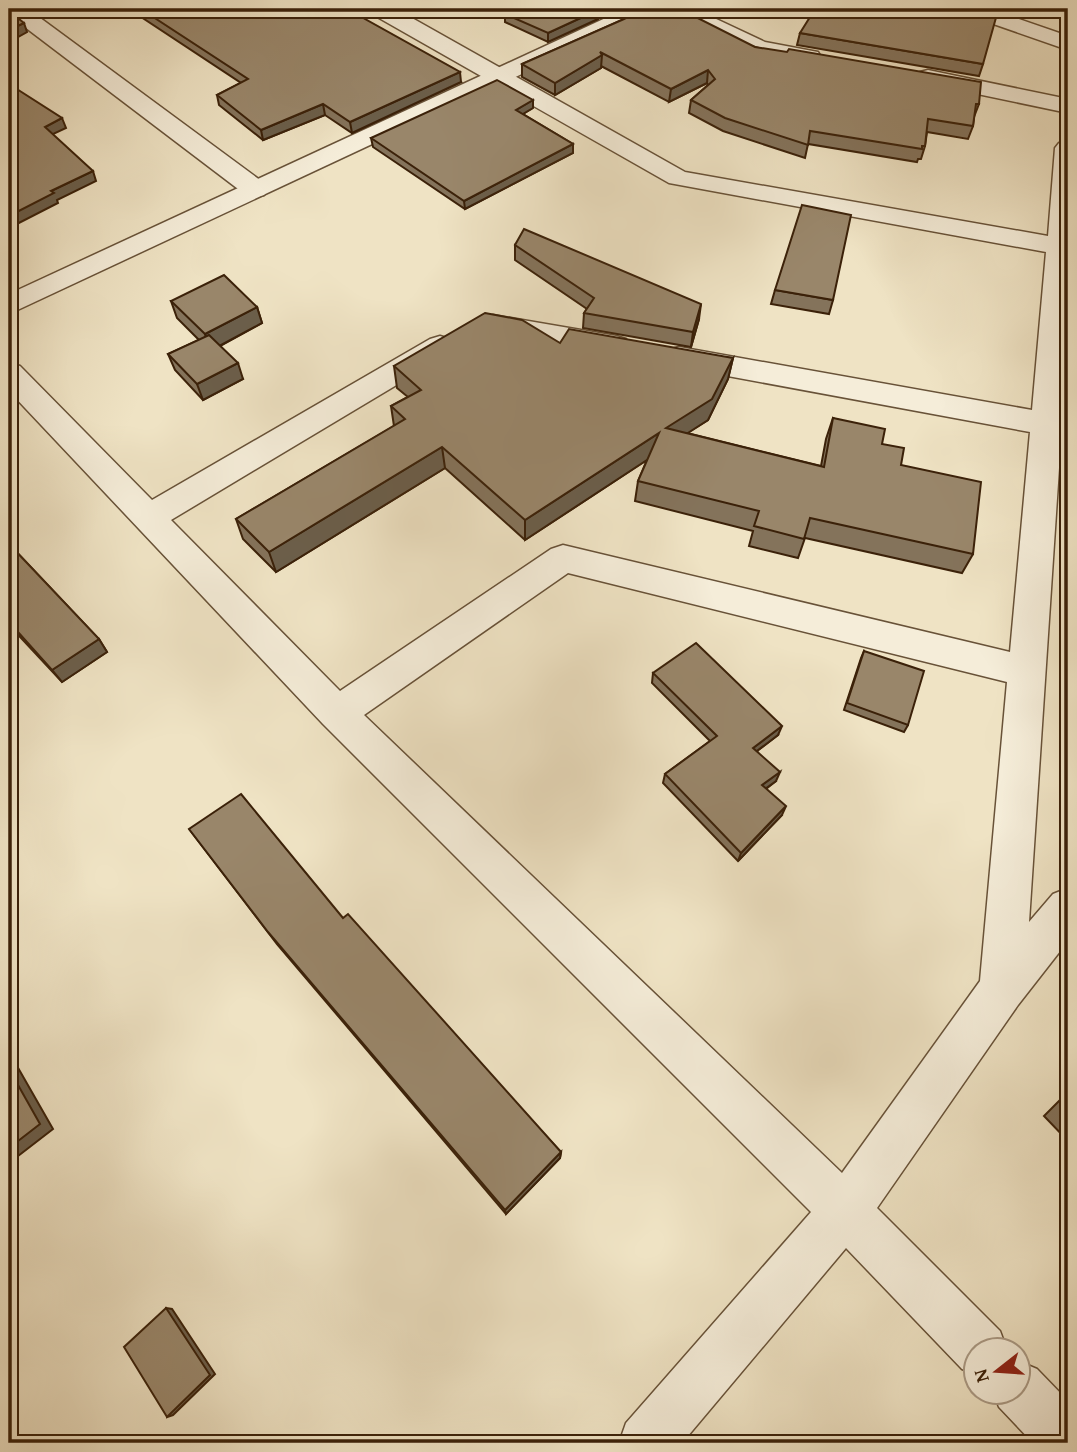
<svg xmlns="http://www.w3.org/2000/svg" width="1077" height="1452" viewBox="0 0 1077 1452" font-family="'Gentium Book Plus',serif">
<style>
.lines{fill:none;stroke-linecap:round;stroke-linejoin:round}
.minor-casing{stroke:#685238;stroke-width:3}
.tertiary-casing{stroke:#685238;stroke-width:3}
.minor{fill:#f5edd9;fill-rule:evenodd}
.tertiary{fill:#f5edd9;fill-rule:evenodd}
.wall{fill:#84735b;stroke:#3b2109;stroke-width:2}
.shaded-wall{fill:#6b5e4a;stroke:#3b2109;stroke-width:2}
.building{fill:#99866a;stroke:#3b2109;stroke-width:2}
</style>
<rect width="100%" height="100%" fill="#efe3c4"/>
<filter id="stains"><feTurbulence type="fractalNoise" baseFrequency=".00286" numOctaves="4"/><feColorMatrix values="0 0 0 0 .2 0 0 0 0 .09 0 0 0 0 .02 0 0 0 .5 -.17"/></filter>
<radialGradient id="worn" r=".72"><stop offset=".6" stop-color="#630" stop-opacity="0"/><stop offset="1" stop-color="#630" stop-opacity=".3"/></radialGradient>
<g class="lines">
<g class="minor-casing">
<g id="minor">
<polygon points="9,9 28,9 264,183 268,189 264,195 255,197 246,195 9,15"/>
<path d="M369 9H396L685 172 1048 236 1055 148 1059 143 1068 141V332L1029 922 1053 894 1068 888V941L1018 1005 877 1208 1000 1331 1007 1350H976V1374L962 1369 846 1248 682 1443H619L626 1423 811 1212 323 724 9 391V363L20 366 152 500 430 339 440 336 450 339 455 346 450 353 171 520 340 691 551 549 563 545 1010 652 1030 432 679 367 668 364 664 357 668 350 679 347 1032 410 1046 252 669 183 372 14ZM568 573 1007 682 980 981 842 1173 364 715Z"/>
<polygon points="667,9 695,9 765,42 818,52 821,57 818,62 810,64 751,53 670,14"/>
<polygon points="950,9 990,9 1068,36 1068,50 979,19 953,14"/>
<polygon points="928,70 1068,99 1068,113 920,82 916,77 920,72"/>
<polygon points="493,315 616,336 626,339 631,346 626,353 616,356 483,331 478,324 483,317"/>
<polygon points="1018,1361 1037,1369 1068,1401 1068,1443 1033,1443 999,1407 993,1392 1018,1392"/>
</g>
</g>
<g class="tertiary-casing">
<polygon id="tertiary" points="625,9 653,9 650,14 9,314 9,294"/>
</g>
<use href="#minor" class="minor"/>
<use href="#tertiary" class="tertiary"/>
</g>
<g class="wall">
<polygon points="129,9 347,9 461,82 352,133 325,115 263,140 219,105 217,95 241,83"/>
<polygon points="505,14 598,19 548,42 505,22"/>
<polygon points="624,19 755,47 979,104 974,117 973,126 968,139 927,132 925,146 921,159 918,159 917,162 808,144 805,158 723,131 689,113 691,100 708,85 707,83 669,102 601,66 601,68 555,95 522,77 522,64"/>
<polygon points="800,33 983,64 979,76 797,45"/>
<polygon points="533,108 523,114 573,144 573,153 465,209 373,147 371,138"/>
<polygon points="515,245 699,319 691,347 583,328 584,313 587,309 515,260"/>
<polygon points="775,290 833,300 829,314 771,304"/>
<polygon points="171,301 257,307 262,323 220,346 243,379 203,400 175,370 168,354 199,340 177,318"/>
<polygon points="560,343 733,358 728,379 708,420 687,433 821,466 826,439 833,418 882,444 901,465 973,554 962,573 805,538 798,558 749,546 753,531 635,501 638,481 647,460 525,540 445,468 276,572 243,539 236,519 394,426 391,406 408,397 397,388 394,366"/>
<polygon points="9,544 99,639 107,652 62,682 9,625"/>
<polygon points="864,651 908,725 904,732 844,710 861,658"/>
<polygon points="653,673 778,735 757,751 776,781 766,789 782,815 738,861 663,783 665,774 710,741 652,683"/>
<polygon points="189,829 343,918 561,1152 560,1158 506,1214 277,944"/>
<polygon points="1068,1092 1068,1141 1044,1116"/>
<polygon points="776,1436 780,1438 784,1443 770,1443"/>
</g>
<g class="shaded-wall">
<polygon points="598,10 598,19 548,42 548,33"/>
<polygon points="24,23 27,32 9,42 9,30"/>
<polygon points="602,55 601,68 555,95 555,83"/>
<polygon points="708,70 707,83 669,102 671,89"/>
<polygon points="460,72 461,82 352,133 350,122"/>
<polygon points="533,100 533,108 516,118 516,110"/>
<polygon points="323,104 325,115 263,140 261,130"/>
<polygon points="62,118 66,128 49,136 45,127"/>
<polygon points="573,144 573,153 465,209 464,201"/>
<polygon points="93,171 96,181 57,200 58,203 9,228 9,216 51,191"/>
<polygon points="701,304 699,319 691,347 693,332"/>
<polygon points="257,307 262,323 210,351 205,334"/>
<polygon points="733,358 728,379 708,420 663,449 666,428"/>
<polygon points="238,363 243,379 203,400 197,384"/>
<polygon points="659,433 656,454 525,540 525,520"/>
<polygon points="442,447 445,468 276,572 269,552"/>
<polygon points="99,639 107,652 62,682 52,670"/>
<polygon points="782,726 778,735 749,757 753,748"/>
<polygon points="780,772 776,781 758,794 762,785"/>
<polygon points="786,806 782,815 738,861 741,853"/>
<polygon points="9,1052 53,1129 9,1163"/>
<polygon points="561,1152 560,1158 506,1214 505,1210"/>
<polygon points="166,1308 172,1309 215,1374 173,1415 167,1417"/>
</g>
<g class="building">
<polygon points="141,9 347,9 460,72 350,122 323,104 261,130 217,95 248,79"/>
<polygon points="514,9 596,9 598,10 548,33 505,14"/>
<polygon points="643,9 680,9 755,47 787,52 789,49 981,82 979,104 976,104 973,126 928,119 925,146 922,146 922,149 810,131 808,145 725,118 691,100 715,79 708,70 671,89 600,52 602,55 555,83 522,64 624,19"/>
<polygon points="815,9 975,9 997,14 983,64 800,33"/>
<polygon points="9,11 24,23 9,30"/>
<polygon points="497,80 533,100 516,110 573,144 464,201 371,138"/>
<polygon points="9,84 62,118 45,127 93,171 51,191 54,193 9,216"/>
<polygon points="802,205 851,215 833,300 775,290"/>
<polygon points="524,229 701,304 693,332 584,313 594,298 515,245"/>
<polygon points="224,275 257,307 205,334 171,301"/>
<polygon points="485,313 522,320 560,343 569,329 733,358 712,399 666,428 824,467 833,418 885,429 882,444 904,448 901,465 981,482 973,554 810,518 804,539 754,526 759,511 638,481 659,433 525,520 442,447 269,552 236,519 405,419 391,406 421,390 394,366"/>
<polygon points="209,335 238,363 197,384 168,354"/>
<polygon points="9,544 99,639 52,670 9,622"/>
<polygon points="696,643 782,726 753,748 780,772 762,785 786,806 741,853 665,774 717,736 653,673"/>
<polygon points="864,651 924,671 908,725 847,703"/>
<polygon points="241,794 343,918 348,914 561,1152 505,1210 268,932 189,829"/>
<polygon points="9,1069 40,1124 9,1148"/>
<polygon points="1068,1102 1068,1116 1061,1109"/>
<polygon points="166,1308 210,1375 167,1417 124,1347"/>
<polygon points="780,1438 784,1443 775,1443"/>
</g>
<rect width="1077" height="1452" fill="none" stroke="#efe3c4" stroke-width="35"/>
<rect x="10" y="10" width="1056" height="1431" fill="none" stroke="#3b2109" stroke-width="3.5"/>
<rect x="18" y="18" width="1042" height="1417" fill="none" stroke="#3b2109" stroke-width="2"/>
<g transform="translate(997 1371) rotate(253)"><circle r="33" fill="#f5edd9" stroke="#ab9b86" stroke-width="2"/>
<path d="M0-5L12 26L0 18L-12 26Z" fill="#8f2418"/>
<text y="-10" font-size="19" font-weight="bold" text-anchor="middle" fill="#3b2109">N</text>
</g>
<rect width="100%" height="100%" filter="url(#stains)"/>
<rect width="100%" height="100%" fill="url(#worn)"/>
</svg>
